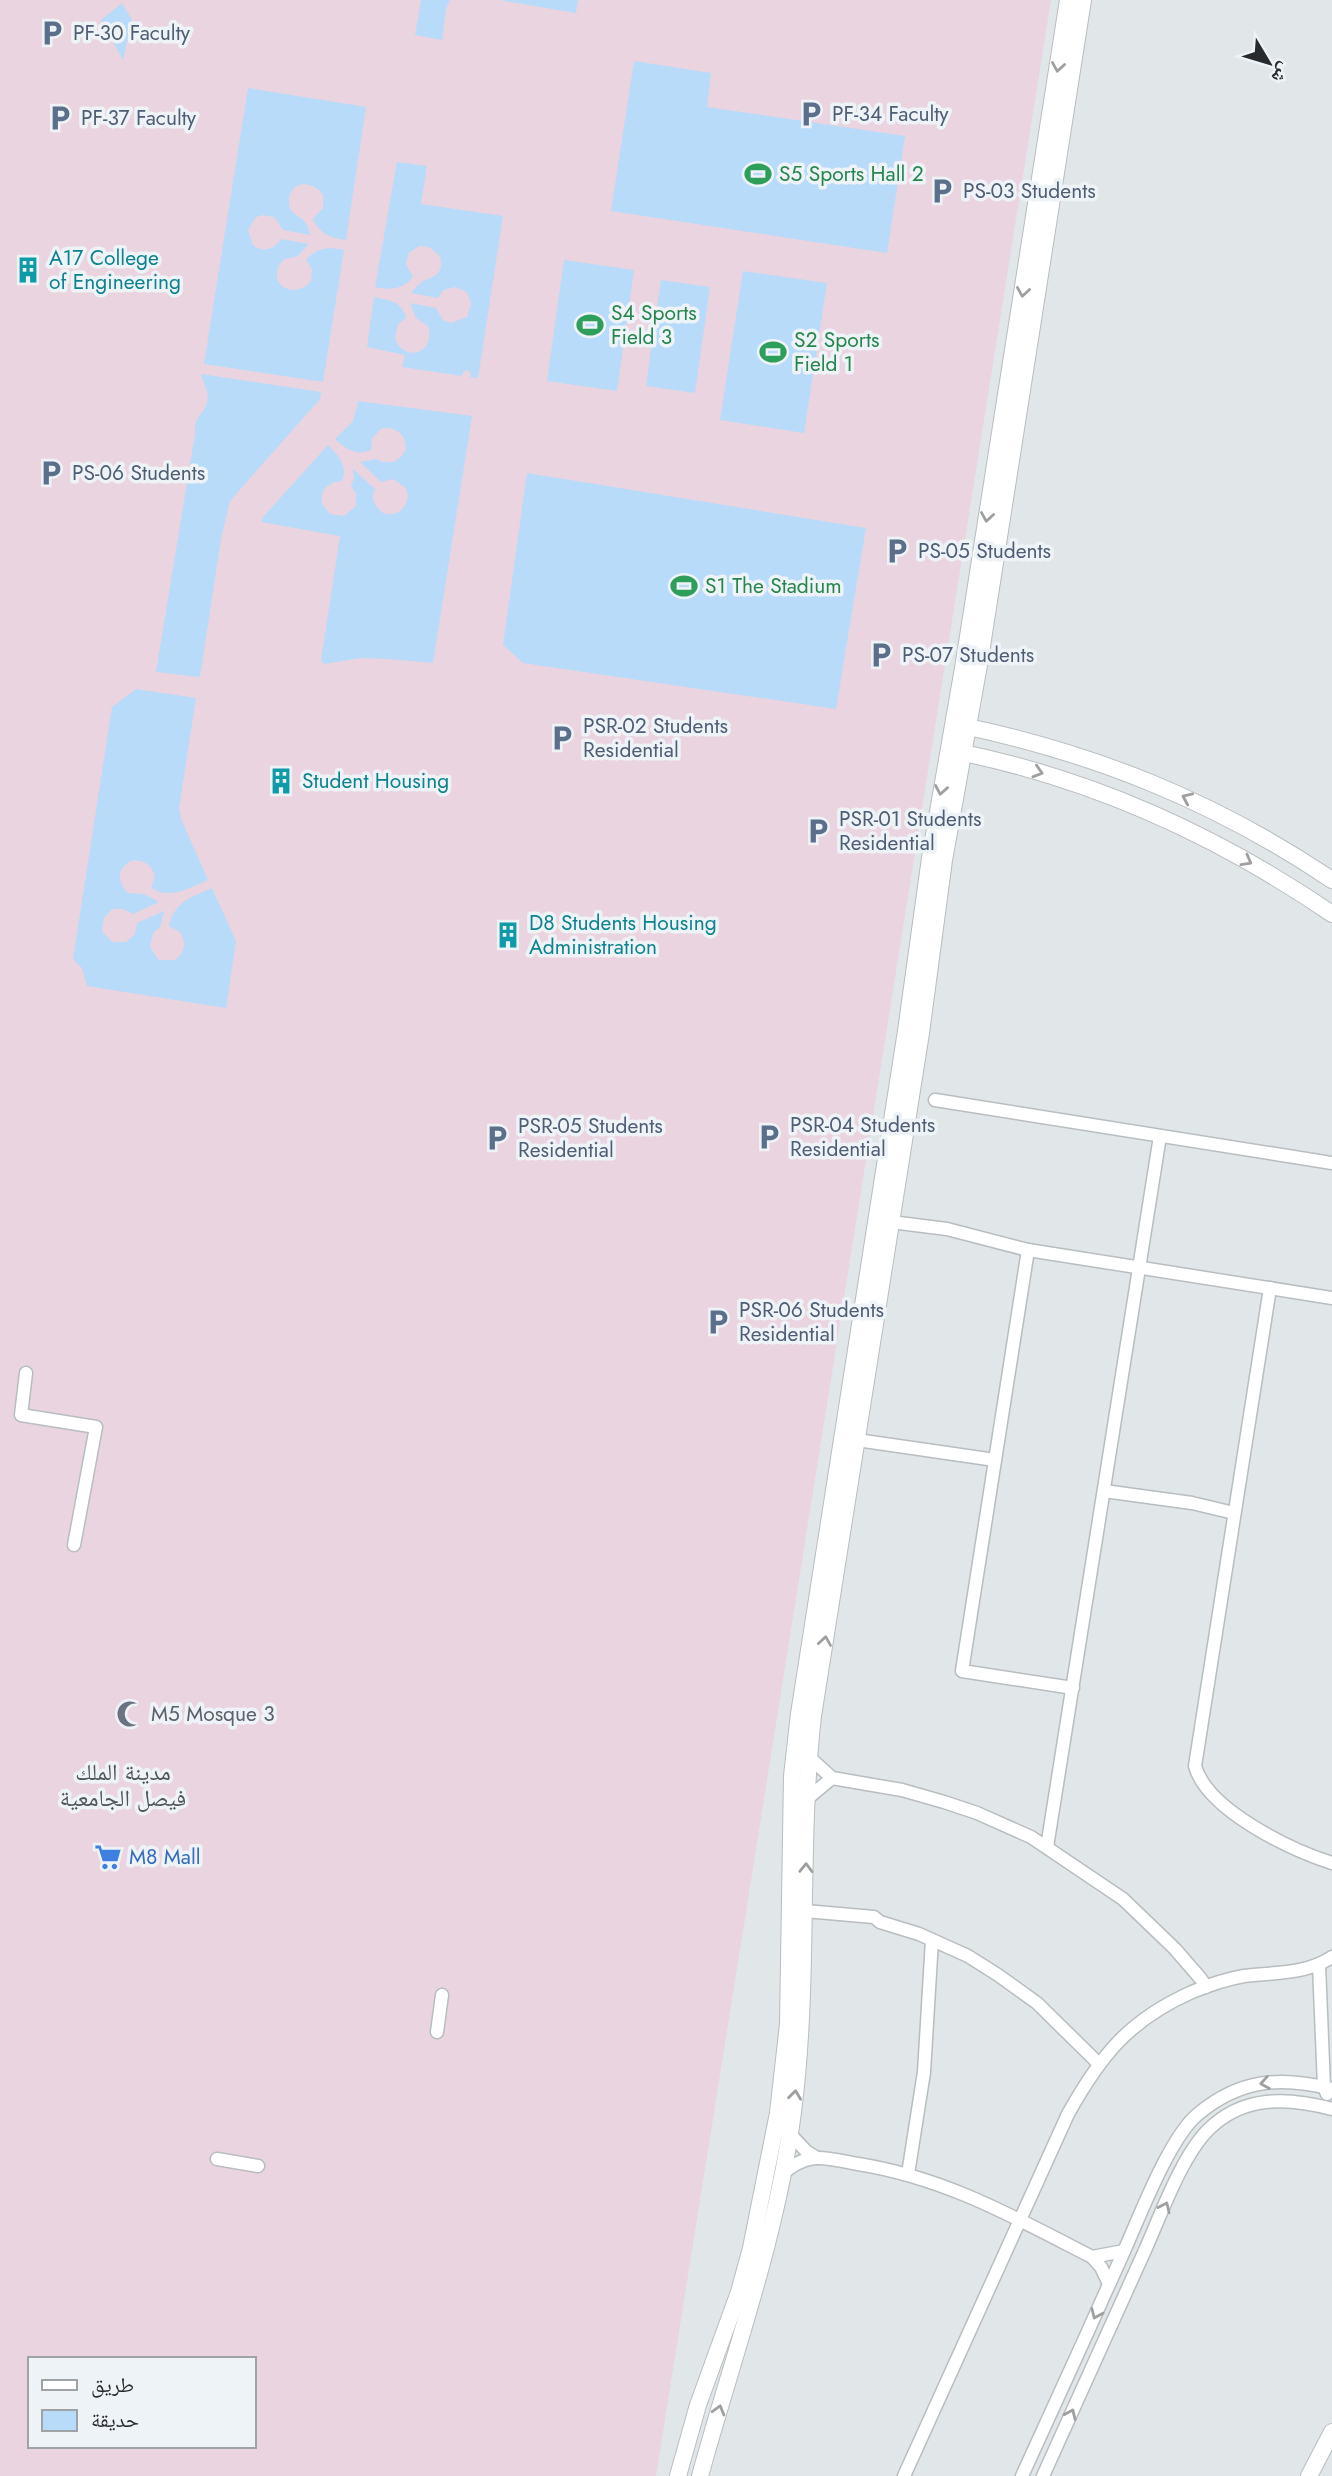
<svg xmlns="http://www.w3.org/2000/svg" width="1332" height="2476" viewBox="0 0 1332 2476" font-family="Jost,'Noto Naskh Arabic',sans-serif">
<style>
.education{fill:#ead4e0;fill-rule:evenodd}
.green{fill:#b8dbf9}
.lines{fill:none;stroke-linecap:round;stroke-linejoin:round}
.street-casing{stroke:#b8bdc0;stroke-width:15}
.secondary-casing{stroke:#b8bdc0;stroke-width:18}
.street{stroke:#fff;stroke-width:12}
.secondary{stroke:#fff;stroke-width:16}
.oneway{stroke:#9f9fa0}
.labels{text-anchor:middle;dominant-baseline:central;stroke-width:7;stroke-linejoin:round;paint-order:stroke}
.service-label{font-size:21px;fill:#4e5e75;stroke:#eef3f7;text-anchor:start}
.leisure-label{font-size:21px;fill:#27864d;stroke:#eef3f7;text-anchor:start}
.culture-label{font-size:21px;fill:#0d838f;stroke:#eef3f7;text-anchor:start}
.worship-label{font-size:21px;fill:#5b616d;stroke:#eef3f7;text-anchor:start}
.shop-label{font-size:21px;fill:#366cbe;stroke:#eef3f7;text-anchor:start}
.neighbourhood-label{font-size:23px;fill:#515558;stroke:#eef3f7}
</style>
<rect width="100%" height="100%" fill="#e1e6e9"/>
<path class="education" d="M0 0H1051L656 2476H0ZM30 2359H254V2446H30Z"/>
<g class="green">
<polygon points="421,0 450,0 446,9 442,40 415,35"/>
<polygon points="499,0 578,0 576,13"/>
<polygon points="122,3 132,20 123,60 101,20"/>
<polygon points="634,61 711,73 707,107 905,136 887,253 611,211"/>
<path d="M248 88 366 107 346 240C330 238 320 234 313 219L323 208V195C312 179 287 180 289 204 290 214 297 214 303 220 306 222 309 231 311 235L283 230 274 217 263 215 256 217 248 230 253 245C263 253 274 250 281 239L309 244C305 247 301 254 297 256 290 259 284 256 279 266 269 287 296 299 311 281L312 269 306 260C317 247 328 247 344 250L323 382 204 364Z"/>
<path d="M397 162 427 166 421 204 503 216 478 378 470 377 471 373 468 370 463 372 462 376 402 367 405 355 367 347 374 297C390 301 401 300 406 318L398 324 395 339C406 364 436 352 428 326L416 318 410 303 436 308 443 320 451 323 467 317 471 304 467 292 455 287 443 290 438 298 411 293C414 290 419 283 423 281 436 276 444 273 440 256L429 247 419 246 409 253 406 264 413 277C402 290 391 290 375 287Z"/>
<polygon points="564,260 634,270 617,391 547,381"/>
<polygon points="743,271 827,283 804,433 720,420"/>
<polygon points="661,280 710,287 695,393 646,386"/>
<path d="M201 374 321 392 320 399 230 501 221 539 200 677 156 672 195 434C194 414 203 417 207 402 210 392 203 383 201 374Z"/>
<path d="M358 401 472 416 433 663 389 659 361 658 324 664 321 660 340 536 261 522 263 517 328 445C339 456 348 466 342 481 328 482 320 489 322 504L330 514 344 516 356 506V494L351 486 354 478 353 469 375 489C370 498 375 507 383 513 396 517 405 510 408 497L406 488 393 479 381 482 360 462 376 459 383 462H394L402 456 406 449C406 434 397 427 382 428L372 438 371 450C356 456 346 449 335 439L353 421Z"/>
<polygon points="527,473 866,528 836,709 523,663 503,645"/>
<path d="M136 689 196 698 179 808 181 819 208 880C188 888 172 900 151 888L155 877C152 864 143 859 130 861 117 870 117 882 128 893L144 894 159 902 133 914 123 909H112L104 918 102 931 112 942H126L135 934 137 923 164 911 160 927 153 933 150 947 159 960H174C185 954 187 943 180 932L169 926C175 901 190 898 212 888L236 941 226 1008 87 986 82 968 73 959 112 707Z"/>
</g>
<g class="lines">
<g class="street-casing">
<g id="street">
<polyline points="935,1100 1332,1163"/>
<polyline points="891,1222 947,1229 1028,1250 1332,1298"/>
<polyline points="1028,1250 962,1671 1073,1688"/>
<path d="M1270 1288 1195 1766C1207 1810 1291 1850 1332 1863"/>
<polyline points="26,1373 21,1415 96,1427 74,1545"/>
<polyline points="857,1440 995,1460"/>
<polyline points="1104,1491 1192,1503 1234,1513"/>
<polyline points="809,1757 832,1778 902,1790 944,1802 977,1813 1031,1837 1123,1899 1175,1949 1201,1979 1206,1987"/>
<polyline points="807,1799 832,1778"/>
<polyline points="1047,1847 1160,1136"/>
<polyline points="805,1911 874,1917 880,1922 919,1934 968,1956 998,1975 1037,2003 1099,2064"/>
<polyline points="1319,1965 1324,2087 1327,2094"/>
<polyline points="437,2032 442,1995"/>
<polyline points="790,2134 807,2152 817,2158"/>
<polyline points="217,2159 258,2166"/>
<path d="M782 2174C792 2166 802 2159 815 2158 829 2157 845 2162 858 2164 946 2178 1014 2217 1092 2257L1101 2267 1109 2284"/>
<polyline points="908,2174 924,2072 932,1940"/>
<polyline points="1092,2257 1124,2251"/>
<path d="M904 2476 1068 2114C1101 2055 1129 2020 1192 1992 1209 1985 1226 1979 1244 1976 1275 1972 1304 1975 1332 1957"/>
<path d="M1022 2476C1057 2400 1091 2325 1125 2249 1141 2213 1170 2137 1198 2114 1240 2079 1281 2076 1332 2089"/>
<path d="M1043 2476C1077 2400 1112 2324 1146 2248 1161 2214 1182 2156 1208 2130 1243 2095 1288 2097 1332 2109"/>
</g>
</g>
<g class="secondary-casing">
<g id="secondary">
<path d="M959 725C1095 753 1216 802 1332 880"/>
<path d="M954 751C1090 778 1218 836 1332 914"/>
<polyline points="678,2476 698,2405 739,2292 751,2248 778,2113 788,2024 792,1776 799,1714 906,1031 930,858 964,662 1068,0"/>
<path d="M700 2476C733 2356 777 2237 793 2112 810 1981 798 1848 813 1716L921 1033 944 860 979 665 1083 0"/>
<polyline points="1309,2476 1332,2432"/>
</g>
</g>
<use href="#street" class="street"/>
<use href="#secondary" class="secondary"/>
</g>
<defs><path id="oneway-chevron" d="M-2-3.5L2.5 0L-2 3.5" fill="none" stroke-width="1.6" stroke-linecap="round" stroke-linejoin="round" transform="scale(1.75)"/></defs>
<g class="oneway">
<use href="#oneway-chevron" transform="translate(1058 67) rotate(99)"/>
<use href="#oneway-chevron" transform="translate(1023 292) rotate(99)"/>
<use href="#oneway-chevron" transform="translate(987 517) rotate(99)"/>
<use href="#oneway-chevron" transform="translate(1038 772) rotate(17)"/>
<use href="#oneway-chevron" transform="translate(941 790) rotate(100)"/>
<use href="#oneway-chevron" transform="translate(1187 798) rotate(-156)"/>
<use href="#oneway-chevron" transform="translate(1247 861) rotate(29)"/>
<use href="#oneway-chevron" transform="translate(825 1641) rotate(-81)"/>
<use href="#oneway-chevron" transform="translate(806 1868) rotate(-89)"/>
<use href="#oneway-chevron" transform="translate(1265 2083) rotate(170)"/>
<use href="#oneway-chevron" transform="translate(795 2095) rotate(-83)"/>
<use href="#oneway-chevron" transform="translate(1165 2207) rotate(-65)"/>
<use href="#oneway-chevron" transform="translate(1096 2314) rotate(114)"/>
<use href="#oneway-chevron" transform="translate(719 2410) rotate(-74)"/>
<use href="#oneway-chevron" transform="translate(1071 2414) rotate(-66)"/>
</g>
<defs>
<g id="parking-bare" transform="scale(2.1)"><path d="M-3.5-5.5H1a3.5 3.5 0 0 1 0 7H-1V5.5H-3.5ZM-1-3.4V-.6H.8a1.4 1.4 0 0 0 0-2.8Z" fill="#5c6f8a" stroke="#eef3f7" stroke-width="2.5" paint-order="stroke"/></g>
<g id="stadium-bare" transform="scale(2.1)"><path d="M0-5a6.5 5 0 1 0 0 10a6.5 5 0 1 0 0-10ZM-3.5-1.8h7v3.6h-7Z" fill="#2e9e5b" stroke="#eef3f7" stroke-width="2.5" paint-order="stroke"/></g>
<g id="building-bare" transform="scale(2.1)"><path d="M-4-6H4V6H1V3H-1V6H-4ZM-2.5-4.3h1.7v1.8h-1.7ZM.8-4.3h1.7v1.8H.8ZM-2.5-1h1.7V.8h-1.7ZM.8-1h1.7V.8H.8Z" fill="#0f9aa8" stroke="#eef3f7" stroke-width="2.5" paint-order="stroke"/></g>
<g id="mosque-bare" transform="scale(2.1)"><path d="M3.5-4.9A6 6 0 1 0 3.5 4.9A5 5 0 1 1 3.5-4.9Z" fill="#6b7280" stroke="#eef3f7" stroke-width="2.5" paint-order="stroke"/></g>
<g id="supermarket-bare" transform="scale(2.1)"><path d="M-6-5.5h2.5l.6 2H6L4.5 2H-2.5L-4.4-4H-6ZM-1.5 3.2a1.3 1.3 0 1 0 .1 0ZM3 3.2a1.3 1.3 0 1 0 .1 0Z" fill="#3f7fe0" stroke="#eef3f7" stroke-width="2.5" paint-order="stroke"/></g>
</defs>
<g fill-rule="evenodd">
<use href="#parking-bare" x="52" y="33"/>
<use href="#parking-bare" x="811" y="114"/>
<use href="#parking-bare" x="60" y="118"/>
<use href="#stadium-bare" x="758" y="174"/>
<use href="#parking-bare" x="942" y="191"/>
<use href="#building-bare" x="28" y="270"/>
<use href="#stadium-bare" x="590" y="325"/>
<use href="#stadium-bare" x="773" y="352"/>
<use href="#parking-bare" x="51" y="473"/>
<use href="#parking-bare" x="897" y="551"/>
<use href="#stadium-bare" x="684" y="586"/>
<use href="#parking-bare" x="881" y="655"/>
<use href="#parking-bare" x="562" y="738"/>
<use href="#building-bare" x="281" y="781"/>
<use href="#parking-bare" x="818" y="831"/>
<use href="#building-bare" x="508" y="935"/>
<use href="#parking-bare" x="769" y="1137"/>
<use href="#parking-bare" x="497" y="1138"/>
<use href="#parking-bare" x="718" y="1322"/>
<use href="#mosque-bare" x="130" y="1714"/>
<use href="#supermarket-bare" x="108" y="1857"/>
</g>
<g class="labels">
<g class="service-label">
<text x="73" y="33">PF-30 Faculty</text>
<text x="832" y="114">PF-34 Faculty</text>
<text x="81" y="118">PF-37 Faculty</text>
<text x="963" y="191">PS-03 Students</text>
<text x="72" y="473">PS-06 Students</text>
<text x="918" y="551">PS-05 Students</text>
<text x="902" y="655">PS-07 Students</text>
<text x="583" y="726">PSR-02 Students<tspan x="583" dy="24">Residential</tspan></text>
<text x="839" y="819">PSR-01 Students<tspan x="839" dy="24">Residential</tspan></text>
<text x="790" y="1125">PSR-04 Students<tspan x="790" dy="24">Residential</tspan></text>
<text x="518" y="1126">PSR-05 Students<tspan x="518" dy="24">Residential</tspan></text>
<text x="739" y="1310">PSR-06 Students<tspan x="739" dy="24">Residential</tspan></text>
</g>
<g class="leisure-label">
<text x="779" y="174">S5 Sports Hall 2</text>
<text x="611" y="313">S4 Sports<tspan x="611" dy="24">Field 3</tspan></text>
<text x="794" y="340">S2 Sports<tspan x="794" dy="24">Field 1</tspan></text>
<text x="705" y="586">S1 The Stadium</text>
</g>
<g class="culture-label">
<text x="49" y="258">A17 College<tspan x="49" dy="24">of Engineering</tspan></text>
<text x="302" y="781">Student Housing</text>
<text x="529" y="923">D8 Students Housing<tspan x="529" dy="24">Administration</tspan></text>
</g>
<g class="worship-label">
<text x="151" y="1714">M5 Mosque 3</text>
</g>
<g class="shop-label">
<text x="129" y="1857">M8 Mall</text>
</g>
<g class="neighbourhood-label">
<text x="123" y="1772">مدينة الملك<tspan x="123" dy="26">فيصل الجامعية</tspan></text>
</g>
</g>
<rect x="28" y="2357" width="228" height="91" fill="#eef3f7" stroke="#9fa3a6" stroke-width="2"/>
<rect x="42" y="2380" width="35" height="10" fill="#ffffff" stroke="#9fa3a6" stroke-width="2"/>
<text x="91" y="2392" font-size="21" fill="#292a2c">طريق</text>
<rect x="42" y="2410" width="35" height="21" fill="#b8dbf9" stroke="#9fa3a6" stroke-width="2"/>
<text x="91" y="2427" font-size="21" fill="#292a2c">حديقة</text>
<g transform="translate(1269 63) rotate(128)" stroke="#eef3f7" stroke-width="5" paint-order="stroke">
<path d="M0-5L12 26L0 18L-12 26Z" fill="#292a2c"/>
<text y="-10" font-size="19" font-weight="bold" text-anchor="middle" fill="#292a2c">ش</text>
</g>
</svg>
